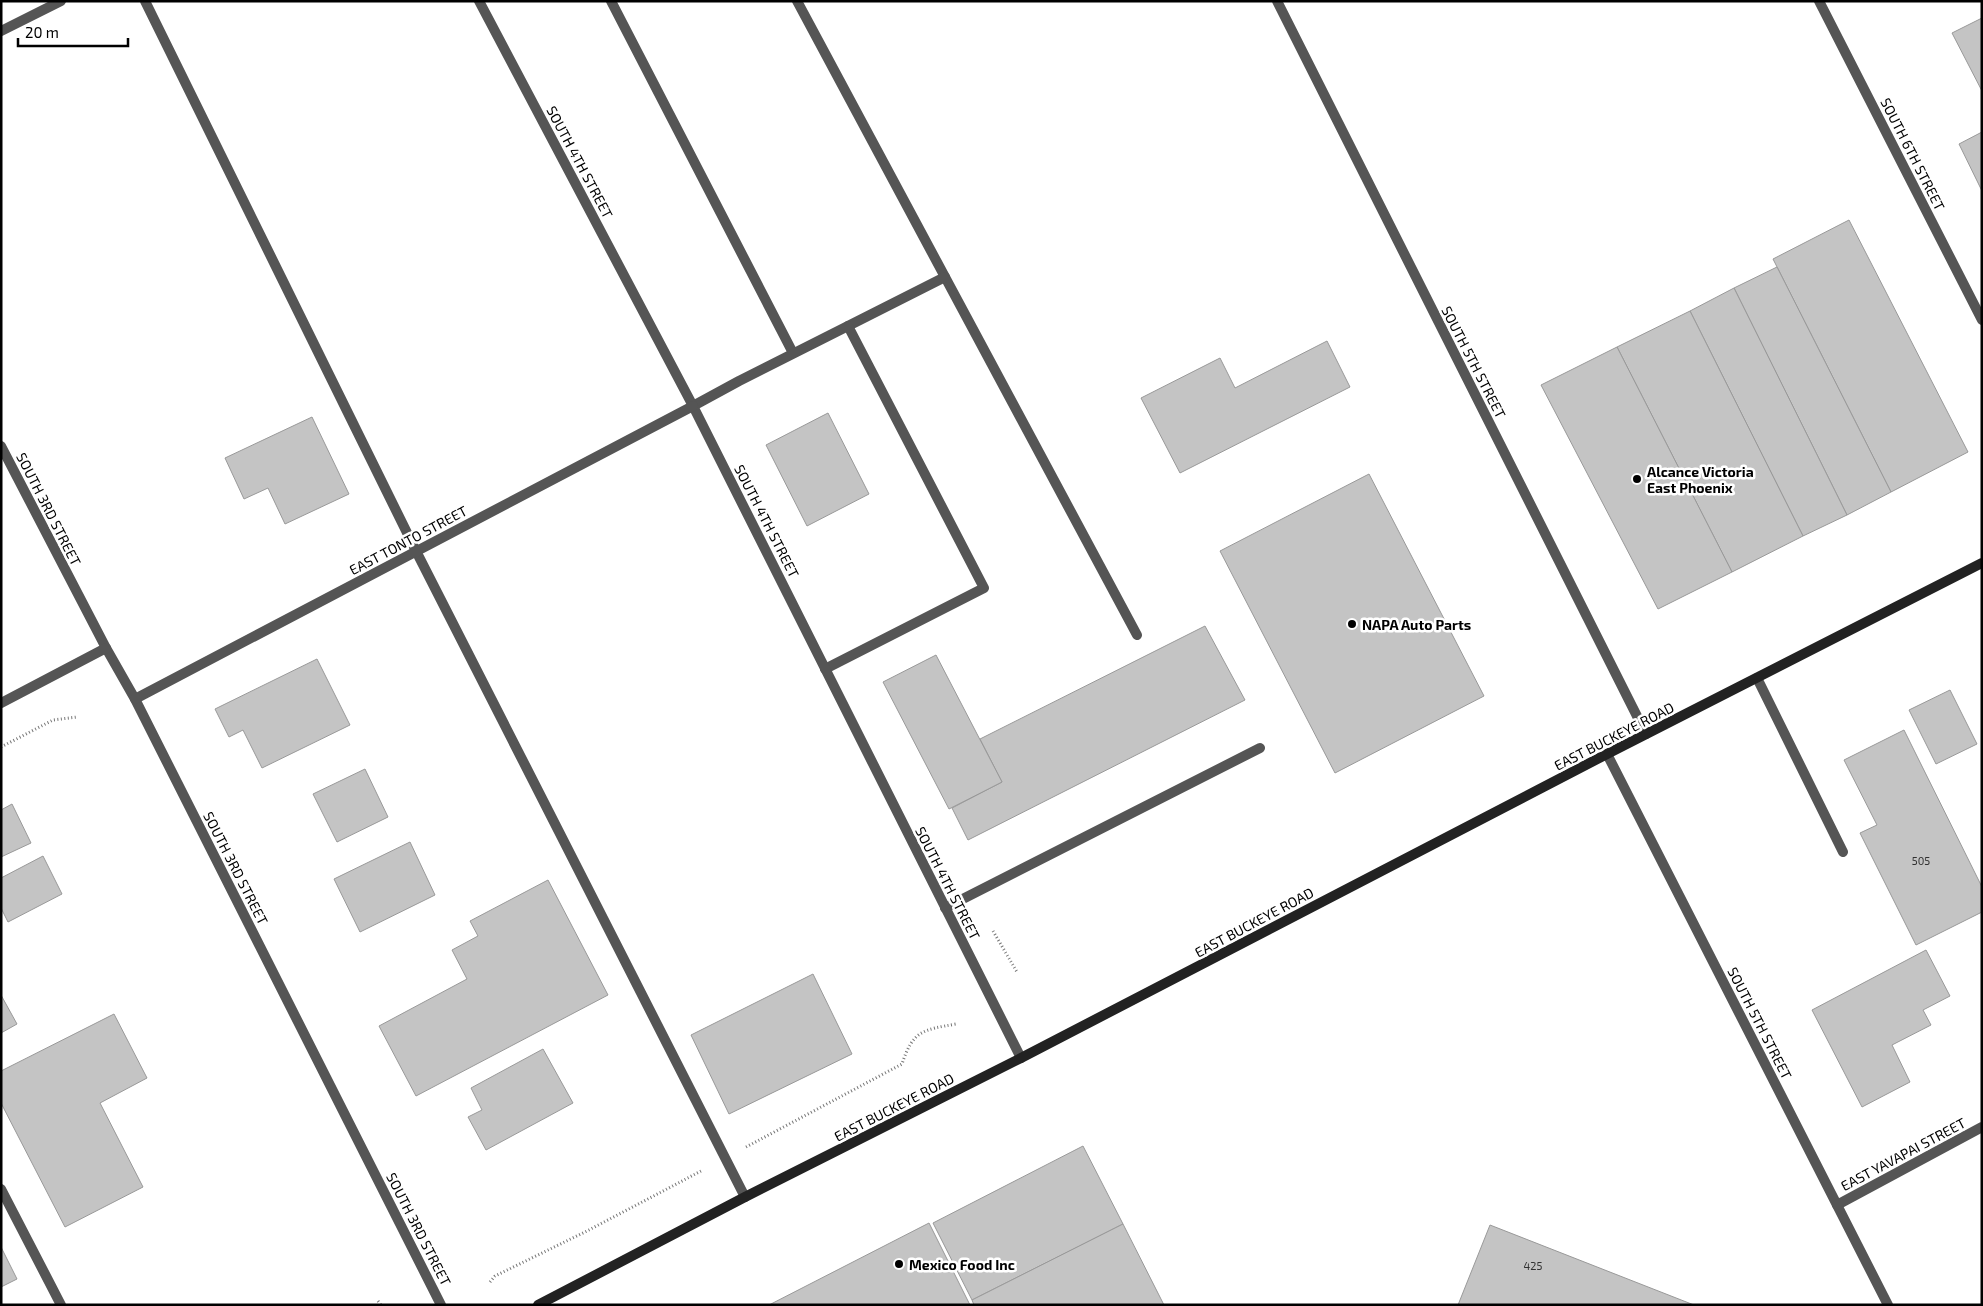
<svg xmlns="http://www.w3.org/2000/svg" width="1983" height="1306" viewBox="0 0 1983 1306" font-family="'Exo 2',sans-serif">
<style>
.building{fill:#c4c4c4;stroke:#999}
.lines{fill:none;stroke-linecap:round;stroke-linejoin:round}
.path{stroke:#777;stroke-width:3;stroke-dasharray:1 2.5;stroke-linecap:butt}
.service{stroke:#555;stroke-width:10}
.minor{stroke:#555;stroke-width:10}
.secondary{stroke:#222;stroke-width:10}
.poi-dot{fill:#000;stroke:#fff;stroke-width:2}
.labels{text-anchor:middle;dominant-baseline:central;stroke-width:5;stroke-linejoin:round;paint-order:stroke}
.number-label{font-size:11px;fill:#313131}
.street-label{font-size:14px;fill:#000;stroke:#fff}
.poi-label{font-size:14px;font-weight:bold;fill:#000;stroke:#fff;text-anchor:start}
</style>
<rect width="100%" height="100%" fill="#fff"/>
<g class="building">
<polygon points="1982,18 1982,91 1952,33"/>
<polygon points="1982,132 1982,191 1959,144"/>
<polygon points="1849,220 1968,452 1891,492 1773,259"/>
<polygon points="1777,267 1891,492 1847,515 1734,288"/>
<polygon points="1734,288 1847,515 1803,536 1690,311"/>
<polygon points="1690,311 1803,536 1732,572 1617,347"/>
<polygon points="1327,341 1350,387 1180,473 1141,398 1220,358 1235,388"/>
<polygon points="1617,347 1732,572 1658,609 1541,385"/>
<polygon points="828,413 869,494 807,526 766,445"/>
<polygon points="312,417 349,494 285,524 268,488 244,499 225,458"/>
<polygon points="1369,474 1484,696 1335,773 1220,551"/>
<polygon points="1205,626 1245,700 968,840 952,808 1002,782 980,739"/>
<polygon points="936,655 1002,782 949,809 883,682"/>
<polygon points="317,659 350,725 262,768 243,730 229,737 215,709"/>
<polygon points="1950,690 1977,744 1936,764 1909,710"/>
<polygon points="1904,730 1982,887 1982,912 1916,945 1860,833 1877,825 1844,760"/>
<polygon points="365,769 388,817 337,842 313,794"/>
<polygon points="12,804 31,843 1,857 1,810"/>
<polygon points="410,842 435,895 360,932 334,879"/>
<polygon points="43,856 62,894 8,922 1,908 1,878"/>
<polygon points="548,880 608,995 416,1096 379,1026 467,979 452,950 478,936 470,921"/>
<polygon points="1926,950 1950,996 1923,1010 1931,1025 1892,1045 1910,1082 1862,1107 1812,1010"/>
<polygon points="813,974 852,1054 729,1114 691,1035"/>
<polygon points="1,995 17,1024 1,1033"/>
<polygon points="114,1014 147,1078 100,1103 143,1187 65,1227 1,1103 1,1071"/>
<polygon points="543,1049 573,1103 486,1150 468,1117 482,1110 471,1088"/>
<polygon points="1083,1146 1123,1224 972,1300 933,1223"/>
<polygon points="929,1223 970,1305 769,1305"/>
<polygon points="1123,1224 1164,1305 974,1305 972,1300"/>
<polygon points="1490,1225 1694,1305 1458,1305"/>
<polygon points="1,1247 17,1279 1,1287"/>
</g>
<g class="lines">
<g class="path">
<polyline points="1,747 53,720 77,717"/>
<polyline points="993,931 1017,972"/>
<path d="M746 1147 902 1064C913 1030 923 1030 956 1024"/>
<polyline points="490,1282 495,1276 587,1231 703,1170"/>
<polyline points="378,1301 381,1305"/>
</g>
<g class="service">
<polyline points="145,1 416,551 745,1197"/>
<polyline points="611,1 793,353"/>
<polyline points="797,1 1137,635"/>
<polyline points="848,326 945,277"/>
<polyline points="693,406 739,381 848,326 984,588 825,669"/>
<polyline points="1757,678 1843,852"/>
<polyline points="945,908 1260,748"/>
<polyline points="1,1189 61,1305"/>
</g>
<g class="minor">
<polyline points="479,1 693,406 1021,1058"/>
<polyline points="1277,1 1646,734"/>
<polyline points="1819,1 1982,320"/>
<polyline points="1,31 61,1"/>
<polyline points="1,446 106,648 135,699 441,1305"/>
<polyline points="135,699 693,406"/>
<polyline points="1,703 106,648"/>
<polyline points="1607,754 1888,1305"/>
<polyline points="1837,1205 1982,1127"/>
</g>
<polyline class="secondary" points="538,1305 745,1197 1021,1058 1607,754 1982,563"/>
</g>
<g class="poi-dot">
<circle cx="1637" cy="479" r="5"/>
<circle cx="1352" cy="624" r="5"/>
<circle cx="899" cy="1264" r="5"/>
</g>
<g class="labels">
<g class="number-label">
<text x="1921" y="860">505</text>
<text x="1533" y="1265">425</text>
</g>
<g class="street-label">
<text transform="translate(1913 154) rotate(63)">SOUTH 6TH STREET</text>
<text transform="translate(580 162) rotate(62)">SOUTH 4TH STREET</text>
<text transform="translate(1474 362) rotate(63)">SOUTH 5TH STREET</text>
<text transform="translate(49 509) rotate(63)">SOUTH 3RD STREET</text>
<text transform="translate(767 521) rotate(63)">SOUTH 4TH STREET</text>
<text transform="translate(408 540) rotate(-28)">EAST TONTO STREET</text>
<text transform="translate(1614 736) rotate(-27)">EAST BUCKEYE ROAD</text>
<text transform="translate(236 868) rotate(63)">SOUTH 3RD STREET</text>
<text transform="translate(948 883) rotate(63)">SOUTH 4TH STREET</text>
<text transform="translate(1254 922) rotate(-28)">EAST BUCKEYE ROAD</text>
<text transform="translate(1760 1023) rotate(63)">SOUTH 5TH STREET</text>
<text transform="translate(894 1107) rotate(-27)">EAST BUCKEYE ROAD</text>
<text transform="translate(1903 1154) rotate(-28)">EAST YAVAPAI STREET</text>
<text transform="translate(419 1229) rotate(63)">SOUTH 3RD STREET</text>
</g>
<g class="poi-label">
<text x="1647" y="471">Alcance Victoria<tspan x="1647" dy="16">East Phoenix</tspan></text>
<text x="1362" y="624">NAPA Auto Parts</text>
<text x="909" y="1264">Mexico Food Inc</text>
</g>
</g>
<rect width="1983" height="1306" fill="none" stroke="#000000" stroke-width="5"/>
<path d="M18 38v8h110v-8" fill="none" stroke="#000000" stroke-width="2.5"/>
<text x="25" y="38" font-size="15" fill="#000000" stroke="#ffffff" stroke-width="4" paint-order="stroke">20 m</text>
</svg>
